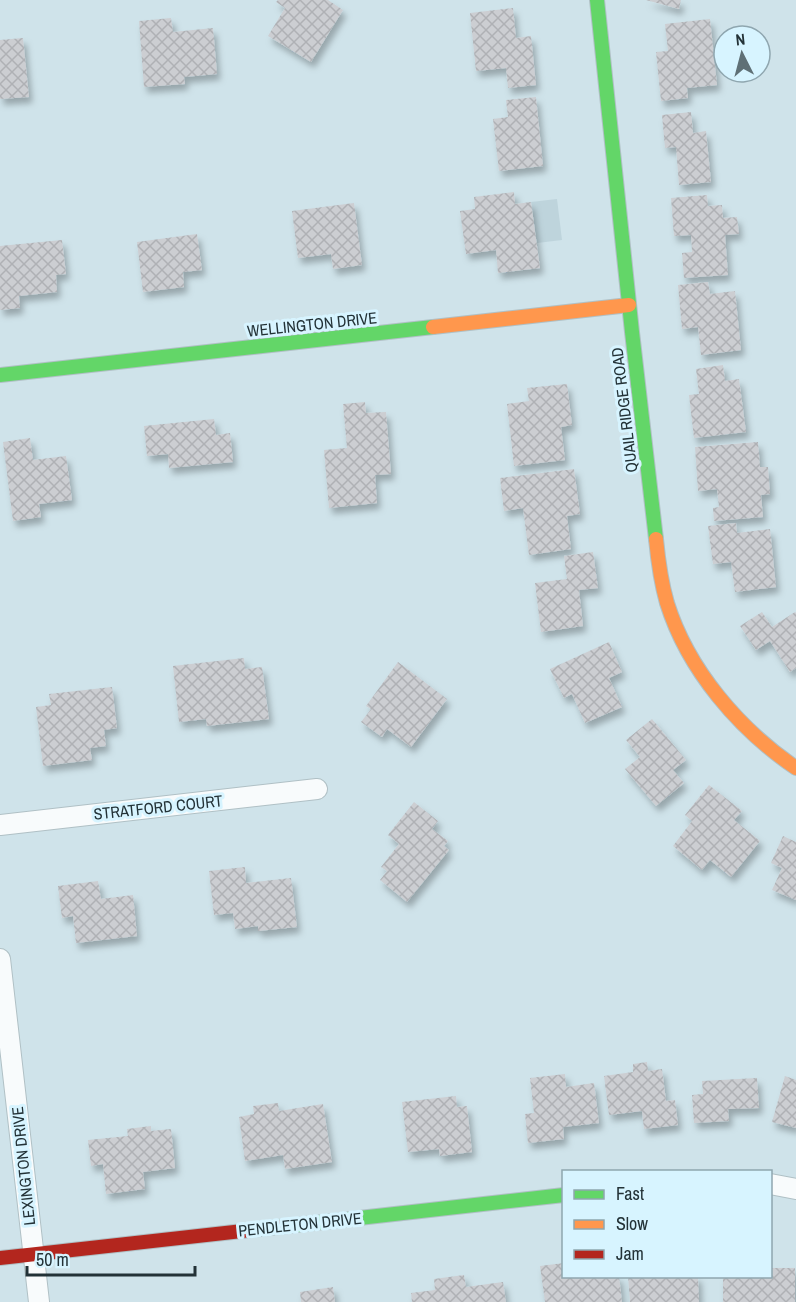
<svg xmlns="http://www.w3.org/2000/svg" width="796" height="1302" viewBox="0 0 796 1302" font-family="'Archivo Narrow',sans-serif">
<style>
.pitch{fill:#bed4dc}
.building{fill:url(#building-cross-hatch);filter:url(#shadow)}
.lines{fill:none;stroke-linecap:round;stroke-linejoin:round}
.street-casing{stroke:#b0c0c5;stroke-width:22}
.fast-casing{stroke:#b0c0c5;stroke-width:16}
.slow-casing{stroke:#b0c0c5;stroke-width:16}
.jam-casing{stroke:#b0c0c5;stroke-width:16}
.street{stroke:#f8fbfc;stroke-width:20}
.fast{stroke:#63d668;stroke-width:14}
.slow{stroke:#ff974d;stroke-width:14}
.jam{stroke:#b3261e;stroke-width:14}
.labels{text-anchor:middle;dominant-baseline:central;stroke-width:6;stroke-linejoin:round;paint-order:stroke}
.street-label{font-size:16px;fill:#233237;stroke:#d7f4ff}
</style>
<defs>
<pattern id="building-cross-hatch" width="8" height="8" patternUnits="userSpaceOnUse" patternTransform="scale(1.5)"><rect width="8" height="8" fill="#ccced2"/><path d="M0 0l8 8M0 8l8-8" fill="none" stroke="#afb1b5"/></pattern>
<filter id="shadow"><feDropShadow dx="3.5" dy="6" stdDeviation="3" flood-color="#0004"/></filter>
</defs>
<rect width="100%" height="100%" fill="#cfe3ea"/>
<polygon class="pitch" points="557,199 562,240 537,243 531,202"/>
<g class="building">
<polygon points="278,0 328,0 343,10 311,62 268,36 285,8 276,2"/>
<polygon points="646,0 681,0 679,9"/>
<polygon points="513,8 516,38 531,36 536,85 508,88 506,68 476,71 470,13"/>
<polygon points="171,18 173,32 213,28 217,74 184,77 185,84 144,87 139,21"/>
<polygon points="710,19 717,85 687,88 688,98 661,101 656,52 668,51 665,24"/>
<polygon points="23,38 29,97 0,99 0,40"/>
<polygon points="536,97 543,166 499,171 493,119 508,117 506,100"/>
<polygon points="691,112 693,133 706,131 711,182 679,185 676,147 665,148 662,115"/>
<polygon points="514,192 515,204 531,202 540,268 498,273 496,250 466,254 460,211 475,209 474,197"/>
<polygon points="707,195 708,206 722,205 723,218 737,217 739,234 725,235 728,275 684,278 682,253 692,252 691,235 674,236 671,198"/>
<polygon points="354,203 362,265 333,269 331,254 298,258 292,211"/>
<polygon points="197,234 202,270 183,272 184,287 143,292 137,242"/>
<polygon points="62,240 66,274 56,275 57,292 19,296 20,308 0,310 0,246"/>
<polygon points="708,282 710,294 735,291 741,350 701,355 698,327 682,329 678,285"/>
<polygon points="723,365 725,381 739,379 746,432 694,438 689,395 699,394 696,369"/>
<polygon points="567,384 572,425 561,427 565,460 514,466 507,404 529,401 527,388"/>
<polygon points="365,402 366,413 386,412 391,474 375,475 377,503 329,508 324,450 347,448 343,404"/>
<polygon points="214,419 216,435 230,433 233,462 169,468 168,454 147,456 144,426"/>
<polygon points="30,438 33,460 66,456 72,500 39,504 41,517 13,521 3,442"/>
<polygon points="758,442 760,467 768,467 770,494 761,495 763,517 714,521 713,508 719,507 717,489 698,491 695,447"/>
<polygon points="574,469 580,514 567,516 571,549 529,555 523,508 504,511 500,478"/>
<polygon points="736,523 737,533 770,529 776,587 735,592 731,562 713,564 708,526"/>
<polygon points="593,552 598,588 579,590 583,626 541,632 535,583 567,579 564,556"/>
<polygon points="762,612 772,627 795,612 796,613 796,668 790,672 770,641 756,650 740,626"/>
<polygon points="609,642 622,672 609,678 622,707 585,723 572,694 564,698 550,669"/>
<polygon points="244,658 245,669 262,667 269,719 207,726 206,719 179,722 173,666"/>
<polygon points="398,662 447,699 411,747 387,729 382,737 361,722 371,709 366,706"/>
<polygon points="112,687 117,728 104,730 106,746 90,748 92,760 43,766 36,707 51,705 49,694"/>
<polygon points="652,719 686,760 673,770 684,783 656,806 625,769 640,757 626,740"/>
<polygon points="709,785 742,811 734,820 760,841 731,877 710,860 702,870 673,846 692,821 685,815"/>
<polygon points="414,802 438,821 432,829 448,841 444,846 449,850 407,902 380,880 387,871 381,867 399,844 388,835"/>
<polygon points="783,836 796,842 796,900 772,890 782,868 771,863"/>
<polygon points="245,867 246,883 291,878 297,927 258,931 258,926 235,929 233,913 214,915 209,871"/>
<polygon points="98,881 101,899 133,895 137,936 76,943 73,916 62,918 58,886"/>
<polygon points="647,1062 648,1071 662,1069 666,1101 675,1100 678,1125 644,1129 642,1111 609,1115 604,1076 633,1072 633,1064"/>
<polygon points="565,1074 566,1087 594,1083 599,1123 563,1127 564,1139 528,1143 525,1114 534,1113 530,1078"/>
<polygon points="785,1076 796,1080 796,1128 772,1122"/>
<polygon points="757,1078 759,1108 728,1109 729,1121 694,1123 692,1095 703,1094 702,1081"/>
<polygon points="456,1096 457,1107 467,1106 472,1152 440,1156 439,1149 408,1152 402,1102"/>
<polygon points="278,1103 279,1111 323,1104 332,1162 285,1169 283,1155 245,1161 239,1117 254,1114 253,1106"/>
<polygon points="151,1126 151,1131 171,1129 175,1168 143,1172 145,1189 106,1194 103,1164 91,1166 88,1140 128,1136 127,1129"/>
<polygon points="564,1263 564,1276 619,1276 622,1302 545,1302 540,1266"/>
<polygon points="770,1268 795,1268 795,1302 723,1302 723,1276 770,1276"/>
<polygon points="464,1275 466,1287 503,1282 506,1302 412,1302 411,1293 435,1290 434,1279"/>
<polygon points="628,1276 698,1276 699,1302 630,1302"/>
<polygon points="333,1287 335,1302 301,1302 300,1292"/>
</g>
<g class="lines">
<g class="street-casing">
<g id="street">
<polyline points="0,825 317,789"/>
<polyline points="0,959 39,1302"/>
<polyline points="770,1184 796,1189"/>
</g>
</g>
<g class="fast-casing">
<g id="fast">
<polyline points="597,0 632,332 656,539"/>
<polyline points="0,375 433,327"/>
<polyline points="279,1227 564,1195"/>
</g>
</g>
<g class="slow-casing">
<g id="slow">
<polyline points="433,327 629,305"/>
<path d="M656 539C658 560 661 582 667 603 688 670 739 729 796 768"/>
</g>
</g>
<g class="jam-casing">
<polyline id="jam" points="0,1258 279,1227"/>
</g>
<use href="#street" class="street"/>
<use href="#fast" class="fast"/>
<use href="#slow" class="slow"/>
<use href="#jam" class="jam"/>
</g>
<g class="labels">
<g class="street-label">
<text transform="translate(312 324) rotate(-6)">WELLINGTON DRIVE</text>
<text transform="translate(624 410) rotate(-97)">QUAIL RIDGE ROAD</text>
<text transform="translate(158 807) rotate(-6)">STRATFORD COURT</text>
<text transform="translate(23 1166) rotate(-96)">LEXINGTON DRIVE</text>
<text transform="translate(300 1224) rotate(-6)">PENDLETON DRIVE</text>
</g>
</g>
<rect x="562" y="1170" width="210" height="108" fill="#d7f4ff" stroke="#8fa6af" stroke-width="1.5"/>
<rect x="574" y="1190" width="30" height="9" fill="#63d668" stroke="#8fa6af" stroke-width="1.5"/>
<text x="616" y="1200" font-size="18" fill="#233237">Fast</text>
<rect x="574" y="1220" width="30" height="9" fill="#ff974d" stroke="#8fa6af" stroke-width="1.5"/>
<text x="616" y="1230" font-size="18" fill="#233237">Slow</text>
<rect x="574" y="1250" width="30" height="9" fill="#b3261e" stroke="#8fa6af" stroke-width="1.5"/>
<text x="616" y="1260" font-size="18" fill="#233237">Jam</text>
<g transform="translate(742 54) rotate(354)"><circle r="28" fill="#d7f4ff" stroke="#8fa6af" stroke-width="1.5"/>
<path d="M0-4.5L10 22L0 15L-10 22Z" fill="#5f7076"/>
<text y="-9" font-size="16" font-weight="bold" text-anchor="middle" fill="#233237">N</text>
</g>
<path d="M27 1266v9h168v-9" fill="none" stroke="#233237" stroke-width="3"/>
<text x="36" y="1266" font-size="18" fill="#233237" stroke="#d7f4ff" stroke-width="4.5" paint-order="stroke">50 m</text>
</svg>
